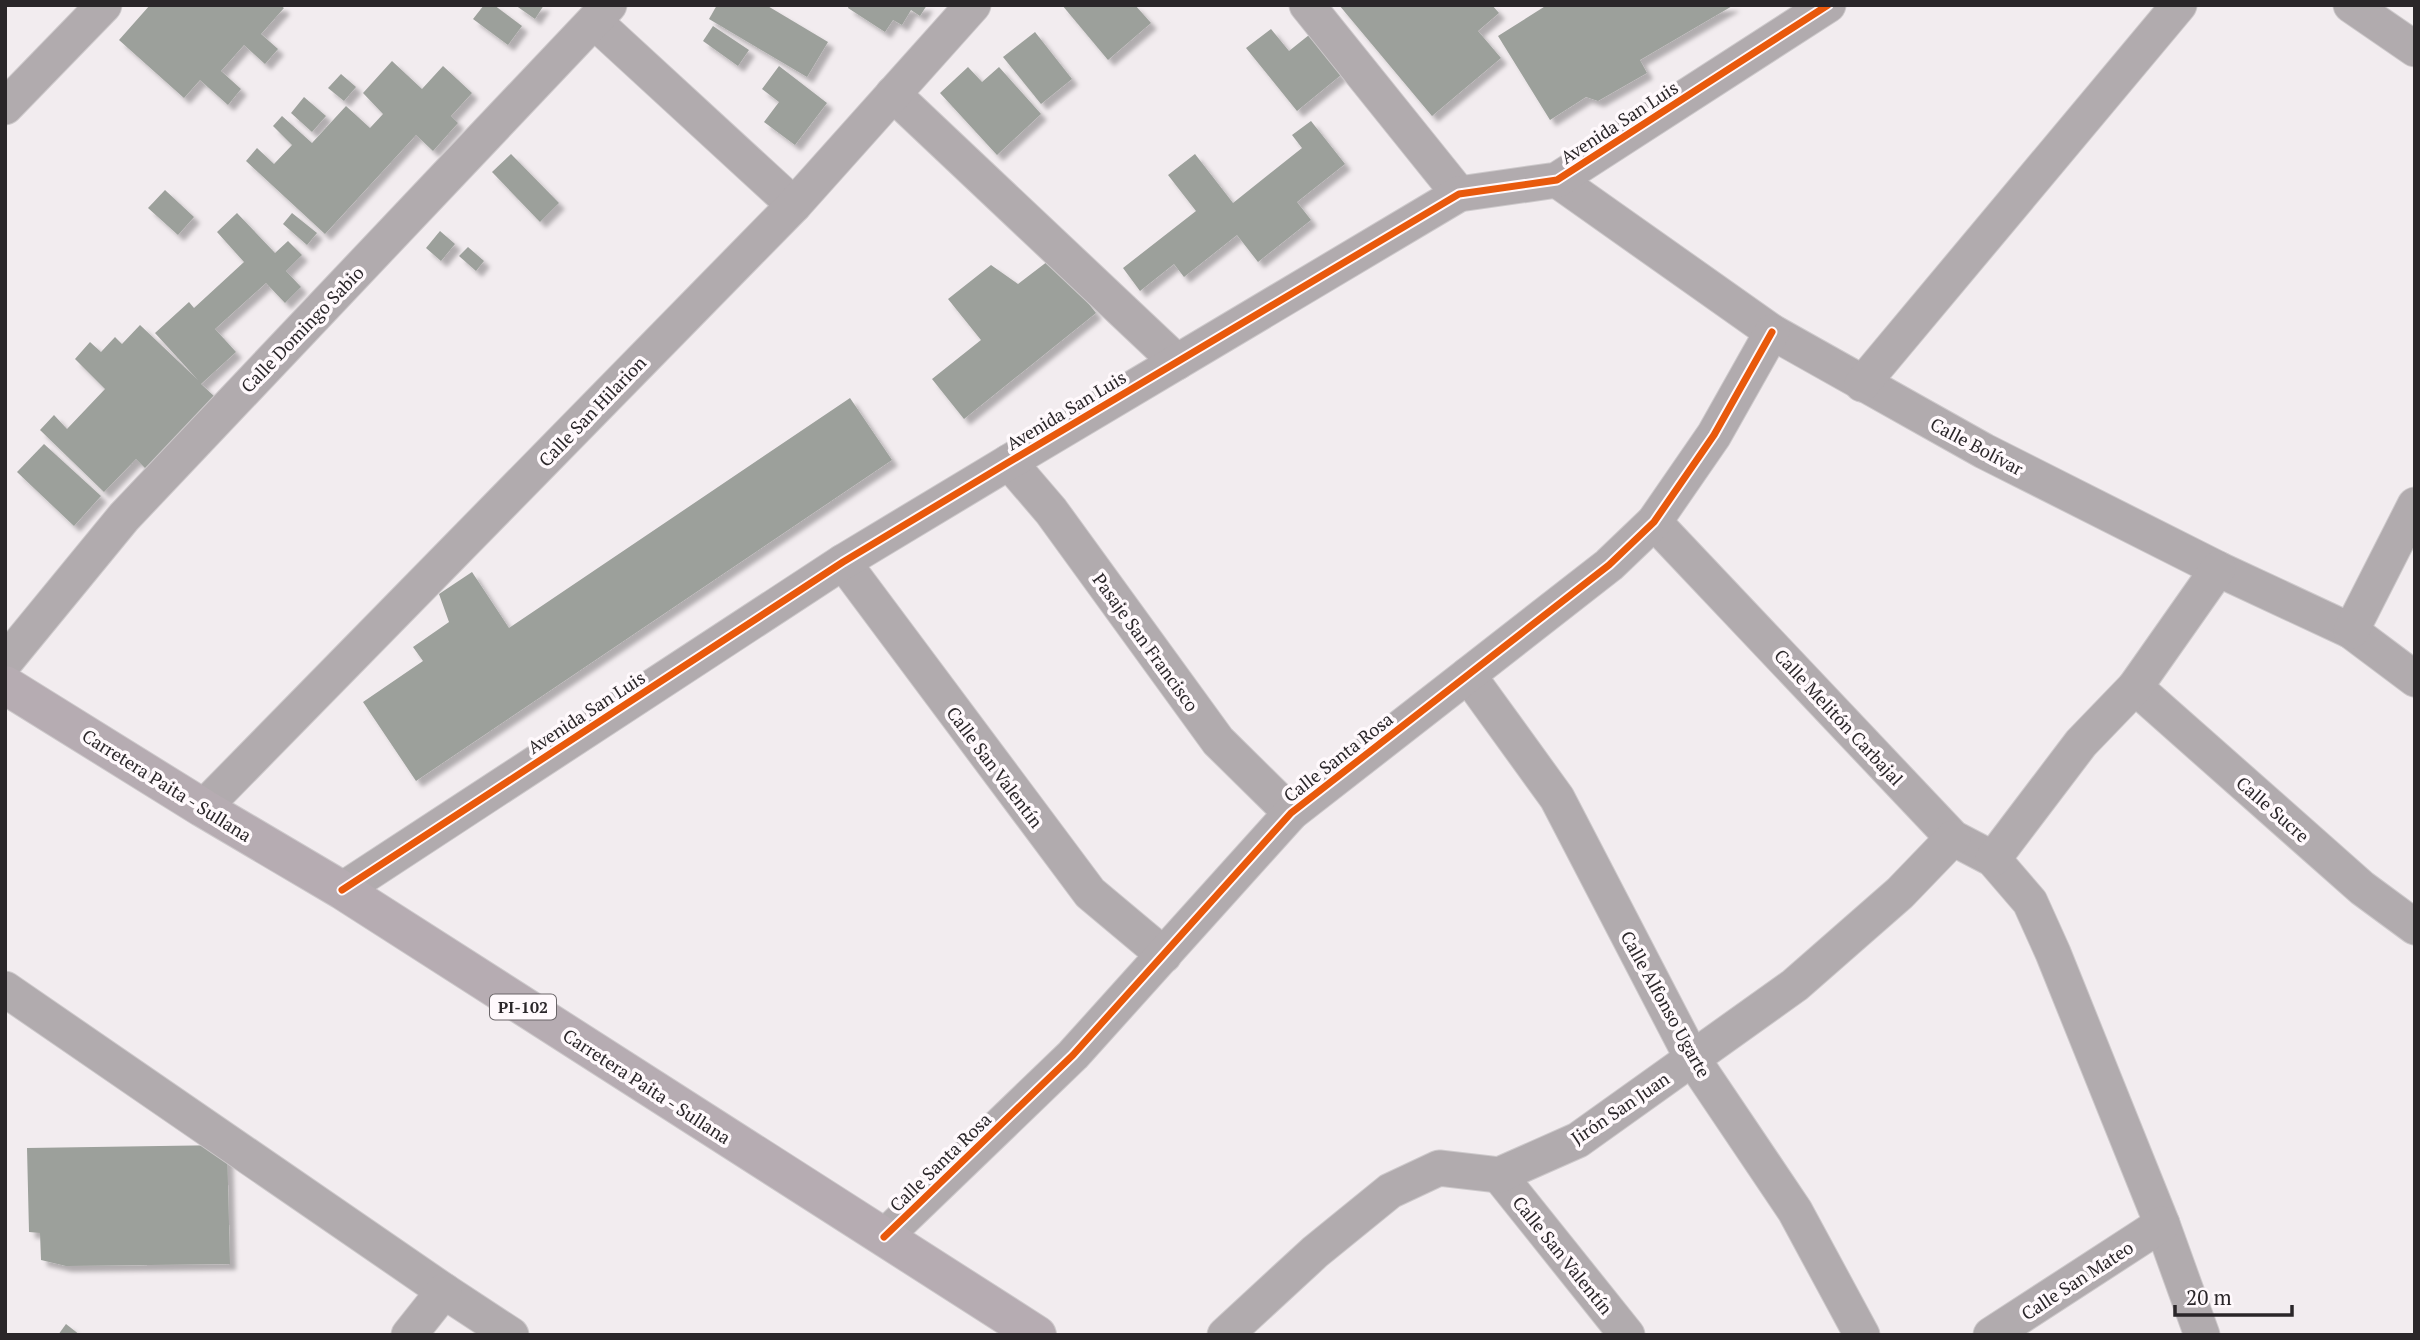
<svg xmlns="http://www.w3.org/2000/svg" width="2420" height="1340" viewBox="0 0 2420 1340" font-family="'PT Serif',serif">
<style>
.building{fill:#9ca09b;filter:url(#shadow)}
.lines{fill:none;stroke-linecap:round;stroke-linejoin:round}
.street-casing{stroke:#cdc9cb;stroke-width:37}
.primary-casing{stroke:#cdc9cb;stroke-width:40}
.street{stroke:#b1abae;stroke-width:35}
.primary{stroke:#b6acb2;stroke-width:38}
.cycleway-casing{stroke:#fff9fc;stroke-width:11}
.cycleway{stroke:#e8590c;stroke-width:7}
.labels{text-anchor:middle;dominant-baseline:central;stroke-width:7;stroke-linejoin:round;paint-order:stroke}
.shield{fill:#fff9fc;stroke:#6a6568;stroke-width:2}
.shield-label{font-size:16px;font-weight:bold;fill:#2a2629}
.street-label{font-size:18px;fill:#2a2629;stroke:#fff9fc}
</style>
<defs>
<filter id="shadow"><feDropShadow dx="6" dy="6" stdDeviation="2" flood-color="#0004"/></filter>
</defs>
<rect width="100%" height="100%" fill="#f2ecef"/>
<g class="building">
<polygon points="150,5 280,5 284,8 261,34 278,49 265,64 244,45 221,71 241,89 228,105 200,80 184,98 119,40"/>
<polygon points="484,5 494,5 522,26 508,45 473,19"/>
<polygon points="515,5 544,5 535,19"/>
<polygon points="717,5 766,5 828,42 807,77 709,19"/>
<polygon points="849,5 927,5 920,16 911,10 902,25 893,20 885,32 848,8"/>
<polygon points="1062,5 1135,5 1151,23 1108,60"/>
<polygon points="1339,5 1492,5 1499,13 1478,31 1501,58 1432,116"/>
<polygon points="1547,5 1734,5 1640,60 1647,73 1598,101 1586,97 1550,120 1498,36"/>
<polygon points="713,26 749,50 738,66 703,41"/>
<polygon points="1271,29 1289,51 1309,35 1341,75 1297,111 1246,48"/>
<polygon points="1035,32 1072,79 1041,104 1003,57"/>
<polygon points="392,61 422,89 443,66 472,93 451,116 458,123 433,151 416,135 325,234 246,161 257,148 274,164 292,145 273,126 282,116 312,143 346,106 370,128 383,114 363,93"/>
<polygon points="779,66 827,103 795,145 764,122 779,102 762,89"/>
<polygon points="968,67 982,82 999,67 1041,114 997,155 940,93"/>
<polygon points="341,74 356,87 344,101 328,88"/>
<polygon points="304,97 326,116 312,132 291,113"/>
<polygon points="1311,121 1345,164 1297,202 1311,220 1258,262 1237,235 1184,277 1174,264 1140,291 1123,268 1196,211 1168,175 1195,154 1233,203 1302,148 1292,135"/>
<polygon points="511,154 559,203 540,222 492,172"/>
<polygon points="165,190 194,217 178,235 148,208"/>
<polygon points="237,213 275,253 288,241 302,255 286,271 301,287 285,303 266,283 215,329 236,352 201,384 215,397 146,469 136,459 104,492 40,430 54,415 67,429 105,389 75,359 90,342 101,352 115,337 122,344 140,325 198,380 155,333 189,302 194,308 244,262 217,232"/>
<polygon points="292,213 317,233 307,245 283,224"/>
<polygon points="440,231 455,244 441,261 426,248"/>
<polygon points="468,247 484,261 476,271 459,256"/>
<polygon points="1052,258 1096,313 964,419 932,379 981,340 948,299 991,265 1018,284"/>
<polygon points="850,398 892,460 416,781 363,702 423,661 413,647 449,622 439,594 472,572 509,628"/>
<polygon points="44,444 101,496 74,526 17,472"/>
<polygon points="227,1145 230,1264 66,1266 41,1260 40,1233 29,1232 27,1148"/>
<polygon points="66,1324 80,1335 58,1335"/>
</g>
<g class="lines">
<g class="street-casing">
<g id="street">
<polyline points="1307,5 1459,194"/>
<polyline points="2351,5 2415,49"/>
<polyline points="595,22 794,205"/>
<polyline points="893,94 1177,362"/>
<polyline points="5,107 104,5"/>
<polyline points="1557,180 1772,332 1984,451 2218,569 2351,631 2415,679"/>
<polyline points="1862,384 2179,5"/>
<polyline points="1009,462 1051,511 1218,741 1291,813"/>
<polyline points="1654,522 1953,838 1993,859 2030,902 2053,953 2162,1224 2202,1335"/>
<polyline points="843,562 1090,893 1164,955"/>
<polyline points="2351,631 2415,505"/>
<polyline points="5,662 124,517 609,5"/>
<polyline points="1468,675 1557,798 1692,1058 1795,1211 1862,1335"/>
<polyline points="2135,687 2362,888 2415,927"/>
<polyline points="203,808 794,205 973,5"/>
<polyline points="1993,859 2081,743 2135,687 2218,569"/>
<polyline points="342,890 843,562 1009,462 1459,194 1557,180 1828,5"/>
<polyline points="5,989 444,1291 511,1335"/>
<polyline points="1499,1175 1627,1335"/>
<polyline points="884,1237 1073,1055 1291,813 1609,565 1654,522 1714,435 1772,332"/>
<polyline points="409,1335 444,1291"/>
<polyline points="1225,1335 1315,1252 1390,1191 1439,1168 1499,1175 1578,1140 1795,985 1900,893 1953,838"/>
<polyline points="1991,1335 2162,1224"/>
</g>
</g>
<g class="primary-casing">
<polyline id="primary" points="5,685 203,808 342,890 1037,1335"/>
</g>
<use href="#street" class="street"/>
<use href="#primary" class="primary"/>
<g class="cycleway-casing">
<g id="cycleway">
<polyline points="342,890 843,562 1009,462 1459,194 1557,180 1828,5"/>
<polyline points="884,1237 1073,1055 1291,813 1609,565 1654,522 1714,435 1772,332"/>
</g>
</g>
<use href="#cycleway" class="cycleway"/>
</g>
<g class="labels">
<rect class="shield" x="490" y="994.5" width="66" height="25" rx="5"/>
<g class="shield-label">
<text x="523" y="1007">PI-102</text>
</g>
<g class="street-label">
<text transform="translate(1619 122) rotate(-33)">Avenida San Luis</text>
<text transform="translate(302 329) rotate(-46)">Calle Domingo Sabio</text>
<text transform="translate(1066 410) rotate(-31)">Avenida San Luis</text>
<text transform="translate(592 411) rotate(-46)">Calle San Hilarion</text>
<text transform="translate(1977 446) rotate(28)">Calle Bolívar</text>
<text transform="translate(1146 642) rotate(54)">Pasaje San Francisco</text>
<text transform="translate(586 712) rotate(-33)">Avenida San Luis</text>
<text transform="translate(1839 717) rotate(47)">Calle Melitón Carbajal</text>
<text transform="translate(1338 757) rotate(-38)">Calle Santa Rosa</text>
<text transform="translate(995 767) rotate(53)">Calle San Valentín</text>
<text transform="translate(167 785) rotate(32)">Carretera Paita - Sullana</text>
<text transform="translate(2273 809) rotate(41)">Calle Sucre</text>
<text transform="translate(1666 1004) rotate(61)">Calle Alfonso Ugarte</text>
<text transform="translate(647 1086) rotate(33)">Carretera Paita - Sullana</text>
<text transform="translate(1620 1108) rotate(-34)">Jirón San Juan</text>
<text transform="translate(940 1162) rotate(-44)">Calle Santa Rosa</text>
<text transform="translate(1563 1255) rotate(51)">Calle San Valentín</text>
<text transform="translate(2077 1280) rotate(-33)">Calle San Mateo</text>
</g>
</g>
<rect width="2420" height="1340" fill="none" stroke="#2a2629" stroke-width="14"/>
<path d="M2175 1305v10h117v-10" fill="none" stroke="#2a2629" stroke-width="3.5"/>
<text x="2186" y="1305" font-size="21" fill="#2a2629" stroke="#fff9fc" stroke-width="5" paint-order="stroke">20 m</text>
</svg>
